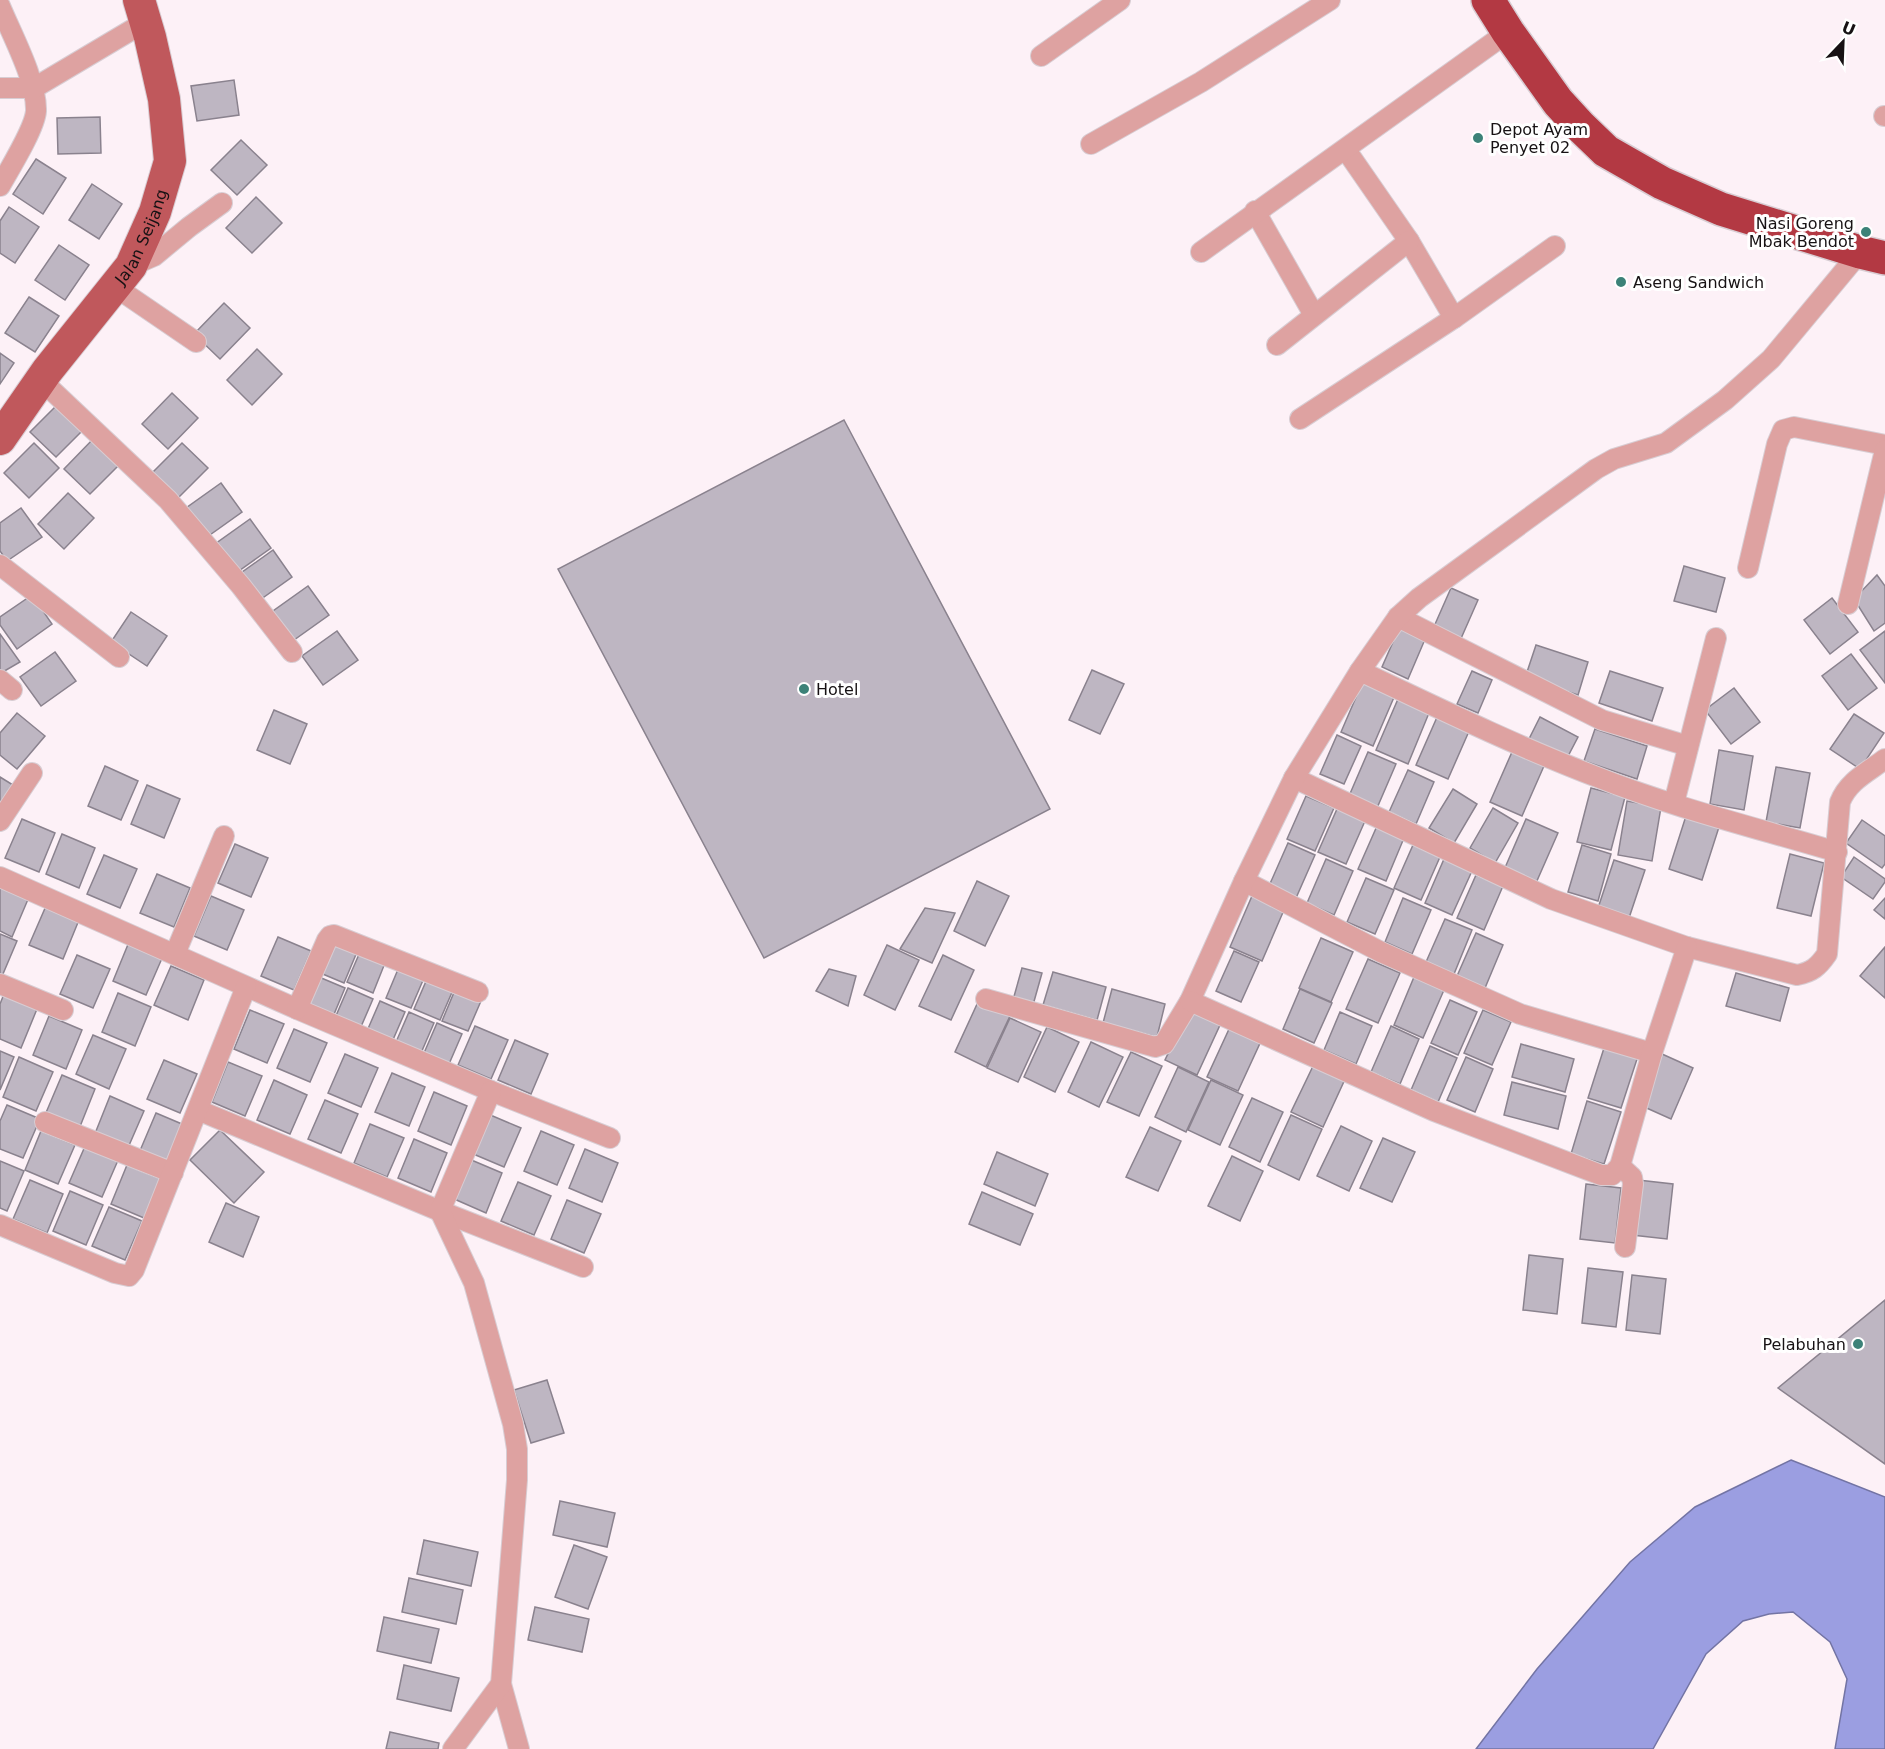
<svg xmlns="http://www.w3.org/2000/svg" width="1885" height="1749" viewBox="0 0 1885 1749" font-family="'DejaVu Sans',sans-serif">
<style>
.water{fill:#9b9ee1;stroke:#7374a4;stroke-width:1.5}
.building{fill:#beb6c2;stroke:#8a828e;stroke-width:1.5}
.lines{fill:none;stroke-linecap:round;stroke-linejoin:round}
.street-casing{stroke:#d8cdd3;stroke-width:22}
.primary-casing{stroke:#d8cdd3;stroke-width:34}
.highway-casing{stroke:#d8cdd3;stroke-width:36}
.street{stroke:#dea2a1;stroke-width:20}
.primary{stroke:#c0585c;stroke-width:32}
.highway{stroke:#b33943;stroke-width:33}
.poi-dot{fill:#3c8278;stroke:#fff;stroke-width:2}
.labels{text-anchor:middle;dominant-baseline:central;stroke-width:6;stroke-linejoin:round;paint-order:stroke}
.poi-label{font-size:16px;fill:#171214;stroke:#fff;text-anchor:start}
.street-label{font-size:16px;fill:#171214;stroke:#fff}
</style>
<rect width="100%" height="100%" fill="#fdf1f7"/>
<polygon class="water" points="1791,1460 1885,1497 1885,1749 1835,1749 1847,1679 1830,1642 1793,1612 1769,1614 1743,1621 1706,1654 1653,1749 1476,1749 1537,1669 1630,1562 1695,1507"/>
<g class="building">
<polygon points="234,80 239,115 197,121 191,86"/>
<polygon points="100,117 101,153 58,154 57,118"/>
<polygon points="241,140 267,165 237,195 211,170"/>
<polygon points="36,159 66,178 43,214 13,194"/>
<polygon points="92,184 122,204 99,239 69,220"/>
<polygon points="256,197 282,223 252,253 226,228"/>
<polygon points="9,207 39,227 15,263 0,253 0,221"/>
<polygon points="59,245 89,265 65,300 35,280"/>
<polygon points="29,297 59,316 35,352 5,333"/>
<polygon points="224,303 250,328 220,359 194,334"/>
<polygon points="257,349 282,374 252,405 227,380"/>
<polygon points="0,353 14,363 0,384"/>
<polygon points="172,393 198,418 168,449 142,424"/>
<polygon points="60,402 86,427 56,457 30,432"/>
<polygon points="844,420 1050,809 764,958 558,569"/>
<polygon points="94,438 120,464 90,494 64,469"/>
<polygon points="34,443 59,468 29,498 4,473"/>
<polygon points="182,443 208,468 178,498 152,473"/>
<polygon points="221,483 242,512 207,537 186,508"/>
<polygon points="68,493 94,518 64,549 38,524"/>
<polygon points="21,508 42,537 7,561 0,551 0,523"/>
<polygon points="250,519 271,548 236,573 215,544"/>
<polygon points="273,550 292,577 257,602 238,575"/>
<polygon points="1684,566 1725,578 1716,612 1674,601"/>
<polygon points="1877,575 1885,586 1885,623 1874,631 1854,599"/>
<polygon points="308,586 329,615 294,640 273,611"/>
<polygon points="1451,588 1478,600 1459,643 1432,631"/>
<polygon points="32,595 52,624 17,649 0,625 0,617"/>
<polygon points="1832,598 1858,632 1830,654 1804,620"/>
<polygon points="131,612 167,636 147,666 111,642"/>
<polygon points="1400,626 1426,637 1408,679 1382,667"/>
<polygon points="337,631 358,660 323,685 302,656"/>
<polygon points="1885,631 1885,683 1860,650"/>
<polygon points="0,634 20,662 1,673 0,672"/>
<polygon points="1536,645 1588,662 1578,695 1525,678"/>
<polygon points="55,652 76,681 41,706 20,677"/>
<polygon points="1851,654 1877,688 1848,710 1822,676"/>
<polygon points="1092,670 1124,684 1100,734 1069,720"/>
<polygon points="1472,671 1492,680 1478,713 1457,704"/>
<polygon points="1610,671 1663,688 1652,721 1599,703"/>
<polygon points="1363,681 1395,695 1373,746 1341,732"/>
<polygon points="1734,688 1760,722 1731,744 1705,710"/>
<polygon points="1398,699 1429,713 1408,764 1376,750"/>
<polygon points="274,710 307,724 290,764 257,750"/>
<polygon points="17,713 45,736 17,769 0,755 0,733"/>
<polygon points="1854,714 1884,733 1860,769 1830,749"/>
<polygon points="1438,715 1470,729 1448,779 1416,765"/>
<polygon points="1540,717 1578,737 1566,760 1528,741"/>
<polygon points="1595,729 1647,746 1637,779 1584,761"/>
<polygon points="1337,735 1361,746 1344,784 1320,774"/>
<polygon points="1719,750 1753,756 1744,810 1710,804"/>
<polygon points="1368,752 1396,764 1377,808 1349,796"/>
<polygon points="1512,752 1544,766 1522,816 1490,802"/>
<polygon points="105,766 138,781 121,820 88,806"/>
<polygon points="1776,767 1810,773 1800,828 1766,822"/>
<polygon points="1408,770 1434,782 1416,824 1389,812"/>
<polygon points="0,777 13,785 0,803"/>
<polygon points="147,785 180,799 164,838 131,824"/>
<polygon points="1591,788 1625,797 1611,850 1577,842"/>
<polygon points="1453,789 1477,804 1454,843 1429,828"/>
<polygon points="1306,796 1334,808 1315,851 1287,839"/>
<polygon points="1627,801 1661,807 1652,861 1618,855"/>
<polygon points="1493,808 1518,823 1495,863 1470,848"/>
<polygon points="1337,809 1365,821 1346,864 1318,852"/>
<polygon points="1686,816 1719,827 1702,880 1669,869"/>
<polygon points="22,819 55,833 39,872 5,858"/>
<polygon points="1526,819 1558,833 1536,883 1504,870"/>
<polygon points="1862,820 1885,836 1885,864 1882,868 1846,843"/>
<polygon points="1377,826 1404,838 1386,881 1358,869"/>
<polygon points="62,834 95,848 79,888 46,874"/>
<polygon points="1288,843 1315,855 1296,898 1269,886"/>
<polygon points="235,844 268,858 251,897 218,883"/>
<polygon points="1413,845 1440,857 1421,900 1394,888"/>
<polygon points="1582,845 1611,854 1598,901 1568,892"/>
<polygon points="1790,854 1824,863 1811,916 1777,908"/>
<polygon points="104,855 137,869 120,908 87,894"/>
<polygon points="1854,857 1885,879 1885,882 1873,899 1841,877"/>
<polygon points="1326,859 1353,871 1334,915 1307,903"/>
<polygon points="1444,859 1472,871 1452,915 1425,903"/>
<polygon points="1614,860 1645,870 1629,918 1598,908"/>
<polygon points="157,874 190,888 174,927 140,913"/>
<polygon points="1476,875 1503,886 1484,930 1457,918"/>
<polygon points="1366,878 1394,890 1375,934 1347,922"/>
<polygon points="977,881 1009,896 985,946 954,931"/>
<polygon points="0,885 29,897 12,937 0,931"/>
<polygon points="211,896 244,910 227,950 194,936"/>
<polygon points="1252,896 1284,910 1262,961 1230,947"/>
<polygon points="1403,898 1431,910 1412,954 1385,942"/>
<polygon points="1885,898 1885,919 1874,910"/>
<polygon points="46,906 79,920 63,959 29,945"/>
<polygon points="925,908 955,913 932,963 900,949"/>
<polygon points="1445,919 1472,930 1454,974 1426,962"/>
<polygon points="1476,933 1503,945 1485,988 1457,976"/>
<polygon points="0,934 17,941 0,981"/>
<polygon points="278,937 311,951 294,990 261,976"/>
<polygon points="1321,938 1353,952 1331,1002 1299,988"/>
<polygon points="331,941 357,952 344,983 318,972"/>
<polygon points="129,942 163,956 146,995 113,981"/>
<polygon points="887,945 919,960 895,1010 864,995"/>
<polygon points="1885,947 1885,998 1860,976"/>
<polygon points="1234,951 1259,962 1241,1002 1216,991"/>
<polygon points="360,952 385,963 373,993 347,982"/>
<polygon points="77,955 110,969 93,1008 60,994"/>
<polygon points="943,955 974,970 951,1020 919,1006"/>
<polygon points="1368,959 1400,973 1378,1023 1346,1009"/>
<polygon points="171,966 204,980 188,1020 154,1005"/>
<polygon points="399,967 424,978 411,1008 386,998"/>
<polygon points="1022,968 1042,973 1033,1005 1013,1000"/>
<polygon points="829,969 856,976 848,1006 816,991"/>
<polygon points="1053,972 1106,987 1097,1020 1043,1005"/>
<polygon points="1736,973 1789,988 1780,1021 1726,1006"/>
<polygon points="319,977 345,988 332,1019 306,1008"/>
<polygon points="1414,977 1444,990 1423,1038 1394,1025"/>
<polygon points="427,979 453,990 440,1020 414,1009"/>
<polygon points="348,988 373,999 360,1029 335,1018"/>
<polygon points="1112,989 1165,1004 1157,1037 1103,1023"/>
<polygon points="1300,989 1332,1003 1314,1043 1283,1029"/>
<polygon points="455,990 481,1001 468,1031 442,1021"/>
<polygon points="118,993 151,1007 135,1046 102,1032"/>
<polygon points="4,994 37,1009 21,1048 0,1039 0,1004"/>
<polygon points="1450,1000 1477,1012 1458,1055 1431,1043"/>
<polygon points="380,1001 405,1012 392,1042 367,1031"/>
<polygon points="978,1002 1010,1016 986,1067 955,1052"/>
<polygon points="250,1010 284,1024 267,1063 234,1049"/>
<polygon points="1189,1010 1220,1025 1197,1075 1165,1060"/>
<polygon points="1483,1010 1511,1022 1492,1065 1464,1053"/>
<polygon points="409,1012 434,1023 421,1053 396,1042"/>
<polygon points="1340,1012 1372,1026 1356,1064 1324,1050"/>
<polygon points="49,1016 82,1030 66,1069 33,1055"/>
<polygon points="1010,1018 1041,1032 1018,1082 987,1068"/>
<polygon points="437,1023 462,1034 449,1064 424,1053"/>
<polygon points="475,1026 508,1040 491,1079 458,1065"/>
<polygon points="1391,1026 1419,1039 1400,1084 1371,1072"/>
<polygon points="1047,1027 1079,1042 1055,1092 1024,1077"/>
<polygon points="1230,1027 1261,1041 1238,1091 1207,1077"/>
<polygon points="294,1029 327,1043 310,1082 277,1068"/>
<polygon points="93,1035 126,1049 109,1089 76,1074"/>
<polygon points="515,1040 548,1054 531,1094 498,1080"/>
<polygon points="1091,1042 1123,1057 1099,1107 1068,1092"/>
<polygon points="1521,1044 1574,1059 1565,1092 1512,1077"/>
<polygon points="1605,1045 1638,1056 1621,1108 1588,1098"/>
<polygon points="1430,1046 1457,1058 1438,1102 1411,1090"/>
<polygon points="0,1051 14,1057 0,1090"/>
<polygon points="1131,1052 1162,1066 1139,1116 1107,1102"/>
<polygon points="345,1054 378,1068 361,1107 328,1093"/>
<polygon points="1662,1054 1693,1068 1671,1119 1640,1105"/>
<polygon points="19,1057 53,1072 36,1111 3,1097"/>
<polygon points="1466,1057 1493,1069 1475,1112 1447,1100"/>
<polygon points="164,1060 197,1074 180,1113 147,1099"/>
<polygon points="228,1062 262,1076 245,1116 212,1102"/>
<polygon points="1315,1062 1346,1077 1323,1127 1291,1112"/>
<polygon points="1178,1067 1209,1082 1186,1132 1155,1117"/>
<polygon points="392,1073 425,1087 409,1126 375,1112"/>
<polygon points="62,1075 95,1089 79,1129 45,1115"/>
<polygon points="274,1080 307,1095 290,1134 257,1120"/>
<polygon points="1211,1080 1243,1095 1220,1145 1188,1130"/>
<polygon points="1512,1082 1566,1096 1558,1129 1504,1115"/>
<polygon points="434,1092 467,1106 451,1145 418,1131"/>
<polygon points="110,1096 144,1111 127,1150 94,1136"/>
<polygon points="1252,1098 1283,1112 1260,1162 1229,1147"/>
<polygon points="325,1100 358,1114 341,1153 308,1139"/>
<polygon points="1587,1101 1621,1112 1604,1164 1571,1154"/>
<polygon points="7,1105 40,1119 23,1158 0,1149 0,1121"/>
<polygon points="156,1113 189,1127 172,1167 139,1153"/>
<polygon points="488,1114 521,1128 504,1167 471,1153"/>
<polygon points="1291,1115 1322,1129 1299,1180 1268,1165"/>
<polygon points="370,1124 404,1138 387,1177 354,1163"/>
<polygon points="1341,1126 1372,1141 1349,1191 1317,1176"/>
<polygon points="1150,1127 1181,1141 1158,1191 1126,1177"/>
<polygon points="220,1130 264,1172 234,1203 190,1160"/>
<polygon points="41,1131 75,1145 58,1184 25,1170"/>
<polygon points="541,1131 574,1145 557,1185 524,1171"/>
<polygon points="1383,1138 1415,1152 1392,1202 1360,1188"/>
<polygon points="414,1139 447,1153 431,1192 398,1178"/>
<polygon points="86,1144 119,1158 102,1197 69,1183"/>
<polygon points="585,1149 618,1163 602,1202 569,1188"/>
<polygon points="997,1152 1048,1174 1035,1206 984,1184"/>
<polygon points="1232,1156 1263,1171 1240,1221 1208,1206"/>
<polygon points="469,1159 502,1173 486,1213 452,1198"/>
<polygon points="0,1161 24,1171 7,1211 0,1208"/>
<polygon points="127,1165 161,1179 144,1218 111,1204"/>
<polygon points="30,1180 63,1194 47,1233 13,1219"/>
<polygon points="1638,1180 1673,1184 1667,1239 1632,1235"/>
<polygon points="518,1182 551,1196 534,1235 501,1221"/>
<polygon points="1586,1184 1621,1188 1615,1243 1580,1239"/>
<polygon points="70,1191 103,1205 86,1245 53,1231"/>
<polygon points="982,1192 1033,1214 1020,1245 969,1224"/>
<polygon points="567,1200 601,1214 584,1253 551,1239"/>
<polygon points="226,1203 259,1217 243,1257 209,1242"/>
<polygon points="109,1207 142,1221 125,1260 92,1246"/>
<polygon points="1529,1255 1563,1259 1557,1314 1523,1310"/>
<polygon points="1588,1268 1623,1272 1616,1327 1582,1323"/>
<polygon points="1632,1275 1666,1279 1660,1334 1626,1330"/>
<polygon points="1885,1300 1885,1464 1778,1388"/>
<polygon points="547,1380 564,1433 531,1443 514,1390"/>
<polygon points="560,1501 615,1513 607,1547 553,1535"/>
<polygon points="424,1540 478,1552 471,1586 417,1574"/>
<polygon points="574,1545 607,1557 588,1609 555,1597"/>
<polygon points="409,1578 463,1590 456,1624 402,1612"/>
<polygon points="535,1607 589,1619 582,1652 528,1640"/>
<polygon points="384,1617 439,1629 431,1663 377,1651"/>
<polygon points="404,1665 459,1678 451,1711 397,1699"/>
<polygon points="390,1732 439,1743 438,1749 386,1749"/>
</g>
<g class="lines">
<g class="street-casing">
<g id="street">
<path d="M0 6C12 35 37 81 36 111 35 128 9 170 0 186"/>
<polyline points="1041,56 1120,0"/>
<polyline points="0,88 34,88 145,22"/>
<polyline points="1884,116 1885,116"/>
<polyline points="1091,144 1201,82 1330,0"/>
<polyline points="1346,150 1409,241 1454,318"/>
<polyline points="1255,211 1314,315"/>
<polyline points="1201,252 1508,32"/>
<polyline points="131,266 154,256 189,227 222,203"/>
<polyline points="114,286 196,342"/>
<polyline points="1277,345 1409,241"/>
<polyline points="42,381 168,500 241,586 292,652"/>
<polyline points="1300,419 1454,318 1555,246"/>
<polyline points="0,565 119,657"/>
<polyline points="1748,568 1777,444 1783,430 1794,427 1885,445"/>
<polyline points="1848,604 1885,450"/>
<polyline points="1398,617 1602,720 1688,746"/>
<path d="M1360 671C1438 708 1516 746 1597 777 1675 808 1757 828 1837 852"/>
<polyline points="0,680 12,690"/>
<path d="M1294 778 1551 899 1687 947 1797 975C1812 972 1818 967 1827 954L1840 802C1848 781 1868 772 1885 759"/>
<polyline points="1674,803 1716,638"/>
<polyline points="0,821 32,773"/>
<polyline points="0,877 297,1009 491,1091 610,1138"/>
<polyline points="1244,881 1381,952 1520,1014 1652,1053"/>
<polyline points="175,954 224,836"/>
<polyline points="0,984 63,1010"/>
<polyline points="986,999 1155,1047 1164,1044 1190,1001 1244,881 1294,778 1360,671 1398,617 1419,598 1596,469 1614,459 1666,443 1725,400 1771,359 1860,252"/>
<polyline points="1190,1001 1434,1111 1601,1175 1612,1175 1620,1166 1652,1053 1687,947"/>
<polyline points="297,1009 327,940 330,936 334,935 478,992"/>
<polyline points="198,1110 440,1211 583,1267"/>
<polyline points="45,1122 173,1173"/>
<polyline points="1620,1166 1632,1177 1633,1184 1625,1247"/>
<polyline points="0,1225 115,1273 129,1276 134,1270 246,987"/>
<polyline points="501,1684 519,1749"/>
<polyline points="453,1749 501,1684 517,1480 517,1449 513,1424 474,1283 440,1211 491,1091"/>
</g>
</g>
<g class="primary-casing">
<g id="primary">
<path id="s1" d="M0 439 47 371 131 266 155 212 170 161 164 99 150 37 139 0"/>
</g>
</g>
<g class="highway-casing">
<polyline id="highway" points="1488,0 1508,32 1558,102 1580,126 1606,151 1662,183 1721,209 1860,252 1885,258"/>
</g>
<use href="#street" class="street"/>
<use href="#primary" class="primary"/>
<use href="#highway" class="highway"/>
</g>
<g class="poi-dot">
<circle cx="1478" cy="138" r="6"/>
<circle cx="1866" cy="232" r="6"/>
<circle cx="1621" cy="282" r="6"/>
<circle cx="804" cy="689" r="6"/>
<circle cx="1858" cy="1344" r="6"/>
</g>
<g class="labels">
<g class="poi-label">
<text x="1490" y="129">Depot Ayam<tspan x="1490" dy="18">Penyet 02</tspan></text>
<text x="1854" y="223" text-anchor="end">Nasi Goreng<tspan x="1854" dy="18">Mbak Bendot</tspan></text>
<text x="1633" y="282">Aseng Sandwich</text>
<text x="816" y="689">Hotel</text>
<text x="1846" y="1344" text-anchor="end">Pelabuhan</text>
</g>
<g class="street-label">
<text stroke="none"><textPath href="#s1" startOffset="248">Jalan Seijang</textPath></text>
</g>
</g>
<g transform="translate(1843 42) rotate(23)" stroke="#ffffff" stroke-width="4.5" paint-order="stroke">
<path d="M0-4.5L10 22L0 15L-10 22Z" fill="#171214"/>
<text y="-9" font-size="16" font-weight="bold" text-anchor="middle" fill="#171214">U</text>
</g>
</svg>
